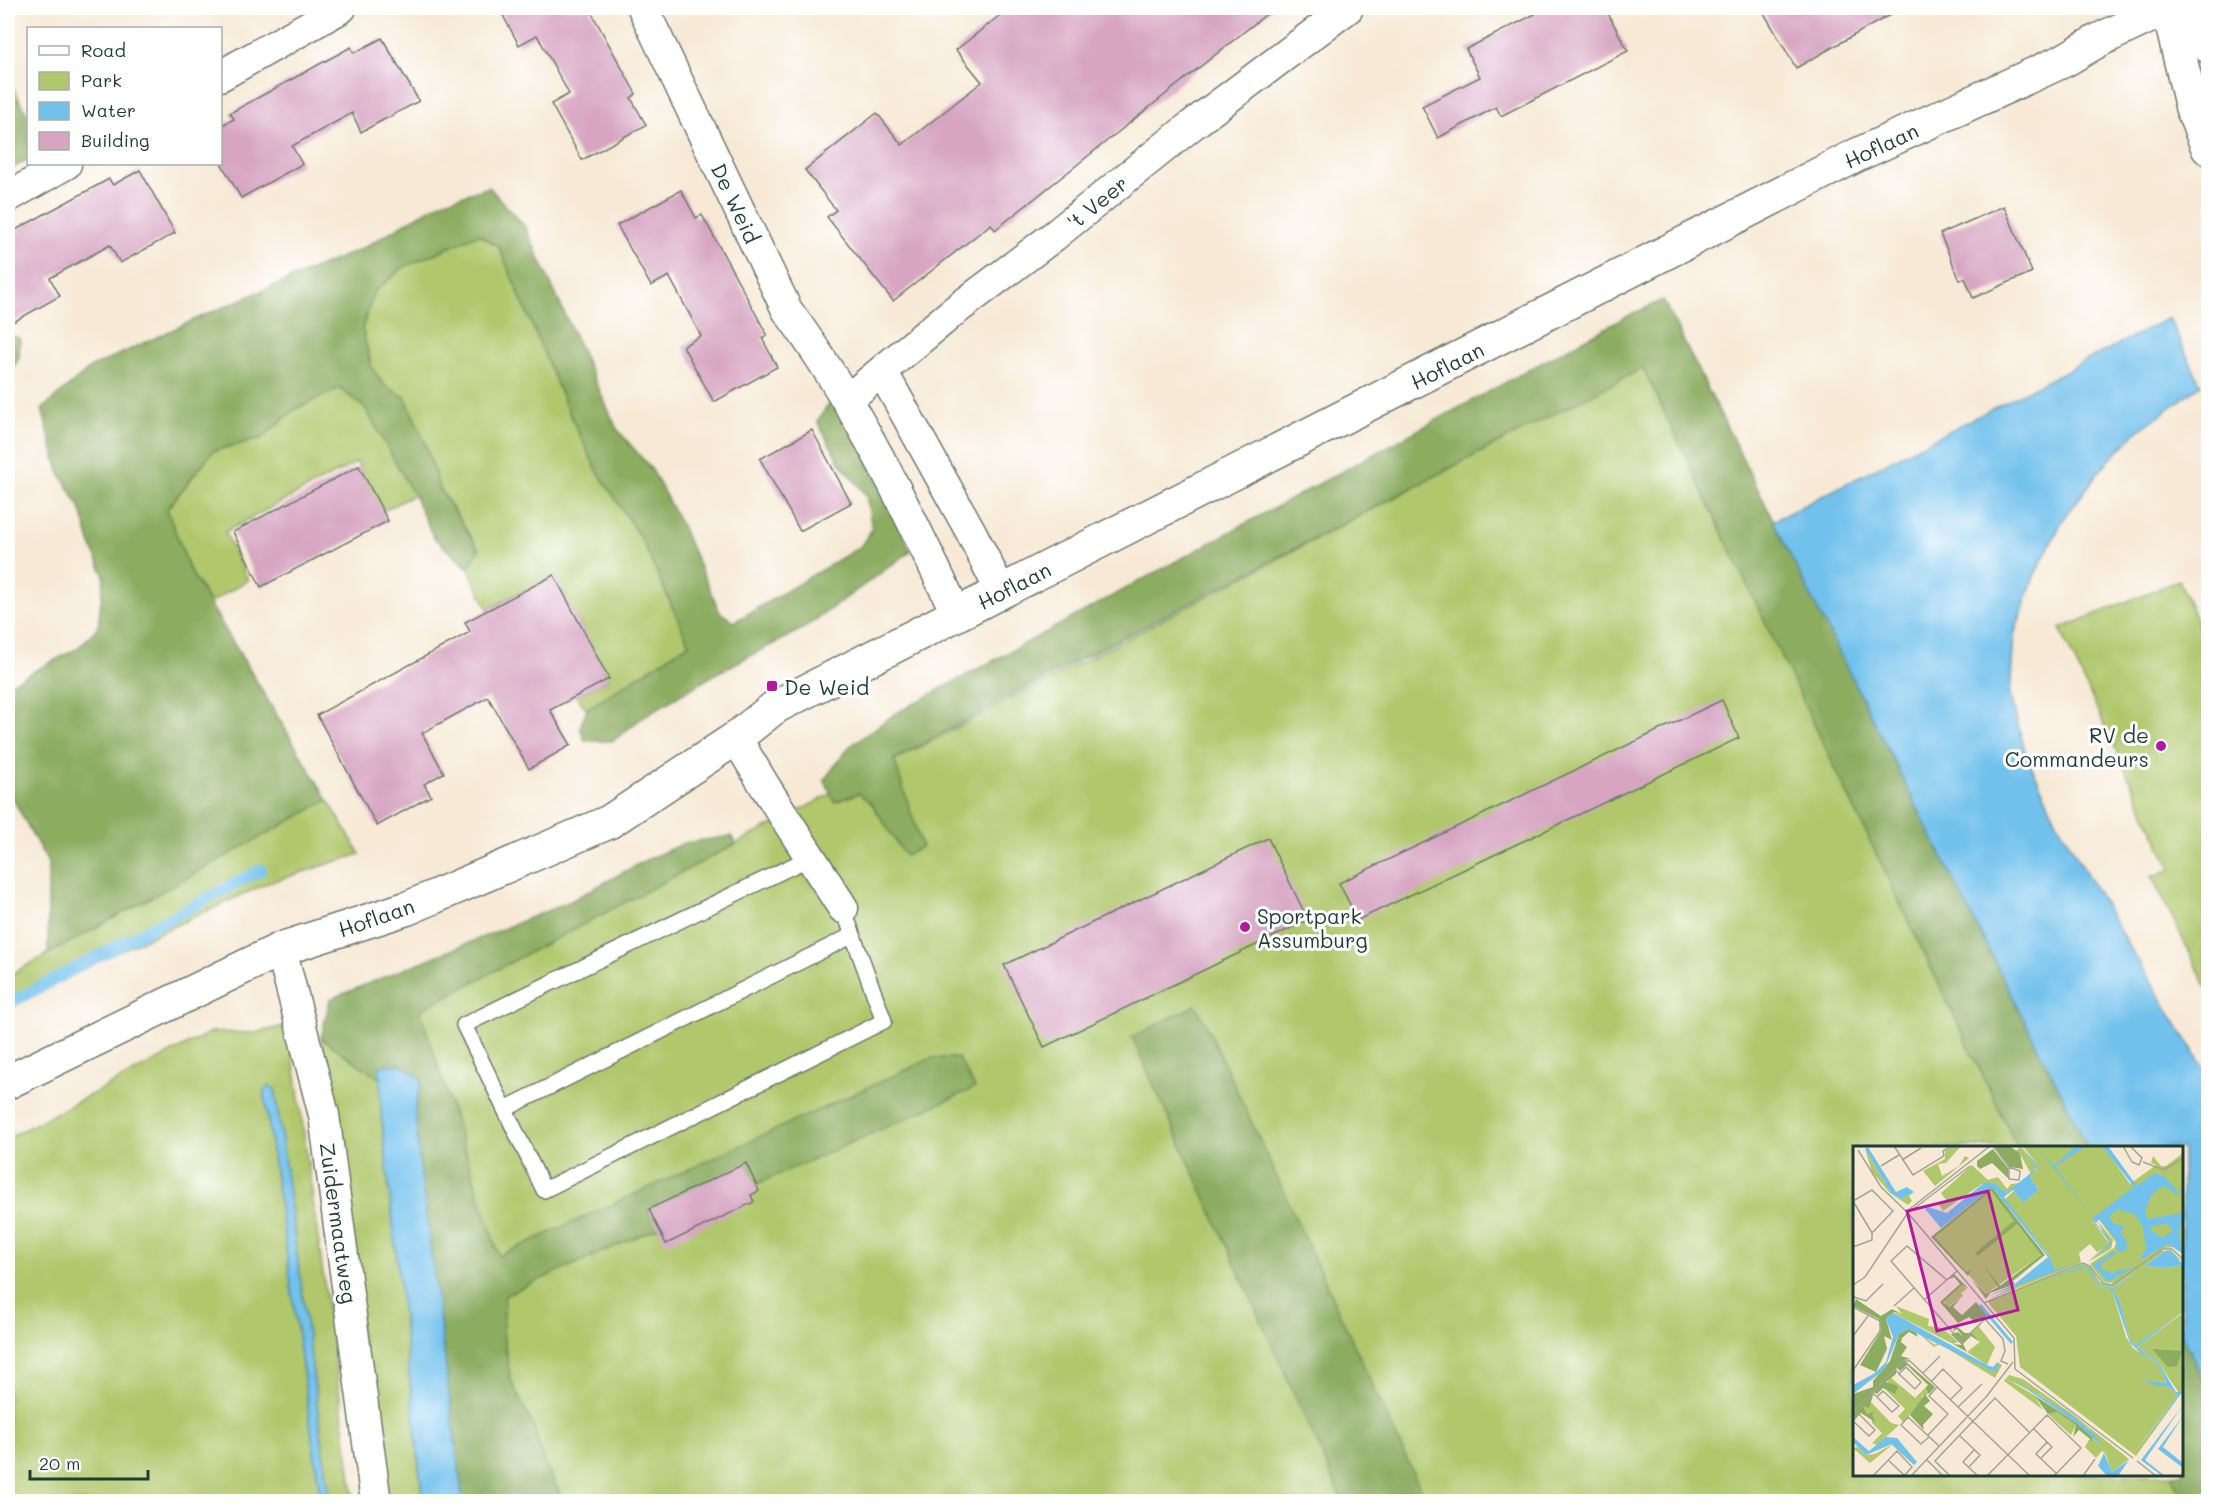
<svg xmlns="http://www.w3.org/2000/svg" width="2216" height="1509" viewBox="0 0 2216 1509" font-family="Mali,sans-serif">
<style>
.green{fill:#b0c76c;stroke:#688250;stroke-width:1.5}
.forest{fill:#8cac60;stroke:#56744a;stroke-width:1.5}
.water{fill:#72c1ed;stroke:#487f90;stroke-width:1.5}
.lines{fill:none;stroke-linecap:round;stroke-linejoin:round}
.stream{stroke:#72c1ed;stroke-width:12}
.building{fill:#d7a5c2}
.lane-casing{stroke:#6b796c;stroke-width:18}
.street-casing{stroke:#6b796c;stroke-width:33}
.secondary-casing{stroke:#6b796c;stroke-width:36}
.lane{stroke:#fff;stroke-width:15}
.street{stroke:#fff;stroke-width:30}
.secondary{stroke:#fff;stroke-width:33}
.poi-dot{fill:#b5179e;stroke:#fff;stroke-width:2}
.labels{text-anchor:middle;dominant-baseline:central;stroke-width:6;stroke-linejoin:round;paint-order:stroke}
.street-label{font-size:21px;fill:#1f3d34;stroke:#fff}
.poi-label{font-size:21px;fill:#1f3d34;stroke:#fff;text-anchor:start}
.inset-river{fill:none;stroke:#72c1ed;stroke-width:3}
.inset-road{fill:none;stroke:#a1a495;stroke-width:1.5}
.view{fill:#b5179e;fill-opacity:0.15;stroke:#b5179e;stroke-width:3}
.inset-edge{fill:none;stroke:#1f3d34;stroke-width:3}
</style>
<rect width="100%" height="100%" fill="#fff"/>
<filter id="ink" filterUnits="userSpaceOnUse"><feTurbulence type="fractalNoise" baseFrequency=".0167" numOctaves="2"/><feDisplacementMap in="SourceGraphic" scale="12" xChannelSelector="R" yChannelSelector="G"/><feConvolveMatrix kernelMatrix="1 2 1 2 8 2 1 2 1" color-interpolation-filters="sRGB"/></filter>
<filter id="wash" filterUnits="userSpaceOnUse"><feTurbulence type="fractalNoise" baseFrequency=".008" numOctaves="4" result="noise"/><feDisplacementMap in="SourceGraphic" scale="24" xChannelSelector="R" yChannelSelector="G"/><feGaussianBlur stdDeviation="1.35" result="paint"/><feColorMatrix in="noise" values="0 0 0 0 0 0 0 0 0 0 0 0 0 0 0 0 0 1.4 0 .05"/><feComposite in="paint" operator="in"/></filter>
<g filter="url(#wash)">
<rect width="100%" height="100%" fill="#f7e9d5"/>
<g class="green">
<polygon points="8,78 19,99 8,107"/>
<polygon points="479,234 499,247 567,408 595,467 643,542 689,644 587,709 576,696 609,679 554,575 488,609 468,568 479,550 439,487 426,445 405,397 385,386 372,368 362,329 374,292 404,267"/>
<polygon points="1643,367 2017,1147 1854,1148 1854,1474 2171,1475 2184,1501 563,1501 542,1457 534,1428 511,1381 503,1334 504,1295 420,1010"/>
<polygon points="339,388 365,408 414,495 381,512 357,462 225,532 248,580 210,603 190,571 167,509 213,451 262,438 295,409"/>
<polygon points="2179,580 2208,647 2208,990 2152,877 2171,869 2060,629"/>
<polygon points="328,800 360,854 268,883 80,969 8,1007 8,976"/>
<polygon points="289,1025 354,1501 330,1501 275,1089 269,1086 264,1092 321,1501 8,1502 8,1138 211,1032 255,1033"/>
<polygon points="321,1038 380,1079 381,1113 423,1501 384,1501"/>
</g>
<g class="forest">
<polygon points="19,99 28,116 28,159 8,171 8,107"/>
<polygon points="489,187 525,227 617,429 652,470 681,525 720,612 734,622 860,547 872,529 866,495 840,463 817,421 830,403 854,428 911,551 804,628 719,672 643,717 613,741 585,741 580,727 587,709 689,644 643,542 595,467 567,408 499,247 479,234 404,267 374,292 362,329 372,368 385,386 405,397 426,445 439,488 479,550 468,568 434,538 414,495 365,408 340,388 295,409 262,438 213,451 167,509 190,571 328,800 48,954 48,863 8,790 8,685 78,648 98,627 104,576 90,542 80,507 59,472 42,409 90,368 198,318 363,248 442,202"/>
<polygon points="1663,300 2088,1147 2017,1147 1643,368 1045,678 894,759 922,847 905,856 872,804 859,793 835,802 824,780 849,747 895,714 1624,318"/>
<polygon points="8,335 20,338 19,358 8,376"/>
<polygon points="731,836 736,844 420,1010 499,1256 932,1058 958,1058 975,1088 505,1295 503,1334 511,1381 534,1428 542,1457 563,1501 463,1501 419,1160 415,1109 422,1079 381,1066 380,1079 321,1038 330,999 569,902 644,861 684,843"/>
<polygon points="1196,1005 1213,1039 1426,1501 1343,1501 1132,1037"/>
<polygon points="2182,1334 2208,1390 2208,1501 2184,1501 2171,1475 2182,1474"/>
</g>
<g class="water">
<polygon points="2169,318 2201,385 2134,434 2102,468 2063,520 2034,576 2014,635 2010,695 2026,754 2057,822 2121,933 2208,1075 2208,1390 2182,1334 2182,1148 2088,1147 1773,521"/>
<polygon points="399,1064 422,1079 415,1109 419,1160 463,1501 423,1501 381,1113 380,1066"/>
<polygon points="269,1086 275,1089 330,1501 321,1501 264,1092"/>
</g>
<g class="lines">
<polyline class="stream" points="8,1004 261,870"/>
</g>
<g id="blocks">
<g class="building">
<polygon points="499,8 589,8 636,94 631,98 646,125 582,160 551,104 569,94 537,35 519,45"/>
<polygon points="1009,8 1274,8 995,230 991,224 893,301 827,217 836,210 805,170 877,113 902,145 982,82 956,50"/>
<polygon points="1547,8 1605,8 1628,51 1501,116 1496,107 1438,138 1422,106 1480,77 1466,49"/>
<polygon points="1761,8 1902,8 1796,68"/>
<polygon points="382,38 419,101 361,132 352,113 292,146 302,164 241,198 220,161 220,126 234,119 230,113 351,47 354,53"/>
<polygon points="140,170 175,233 120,263 110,245 50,278 60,296 8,325 8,234 109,179 113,185"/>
<polygon points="681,190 696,218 702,215 743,290 767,335 762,338 777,367 714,402 683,346 701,336 669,276 651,286 617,225"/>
<polygon points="2004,206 2032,272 1973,298 1965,278 1960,280 1940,234"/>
<polygon points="812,430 851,503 800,531 760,459"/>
<polygon points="359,466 388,521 261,587 233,532"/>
<polygon points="554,575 609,679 550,710 571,745 529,769 488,697 422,733 444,773 424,784 431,796 377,826 317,715 470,632 465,622"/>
<polygon points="1722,700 1739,738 1358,920 1339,883"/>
<polygon points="1268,838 1308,920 1044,1047 1004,965"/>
<polygon points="746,1163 759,1191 751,1195 754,1202 666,1244 649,1209"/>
</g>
</g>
</g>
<g filter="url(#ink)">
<use href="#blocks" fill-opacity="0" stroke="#6b796c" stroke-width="1.5"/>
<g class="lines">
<g class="lane-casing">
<g id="lane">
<polyline points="811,857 464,1025 544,1190 884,1021 843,908"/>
<polyline points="505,1109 853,935"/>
</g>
</g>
<g class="street-casing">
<g id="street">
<path d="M643 8 787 310C856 403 907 509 957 615"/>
<polyline points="220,76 341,8"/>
<polyline points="8,197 66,164"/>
<polyline points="882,371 971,532 1001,592"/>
<polyline points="848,399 953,312 1054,236 1192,125 1348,8"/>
<polyline points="736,738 766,788 843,908"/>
<polyline points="281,949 324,1115 376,1502"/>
</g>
</g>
<g class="secondary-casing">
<g id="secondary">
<polyline points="2168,8 2192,108 2208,148"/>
<polyline points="2169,8 2208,46"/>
<polyline points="8,1082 281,949 408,908 609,822 736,738 775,707 1857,155 2065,60 2097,41 2167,8"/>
</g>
</g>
<use href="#lane" class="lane"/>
<use href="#street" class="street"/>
<use href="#secondary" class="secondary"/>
</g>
</g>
<g class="poi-dot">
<rect x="766" y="680" width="12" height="12" rx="3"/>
<circle cx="2161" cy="746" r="6"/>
<circle cx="1245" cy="927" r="6"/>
</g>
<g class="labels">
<g class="street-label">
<text transform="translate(1881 145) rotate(-25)">Hoflaan</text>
<text transform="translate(1097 202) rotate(-39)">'t Veer</text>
<text transform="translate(736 203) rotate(65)">De Weid</text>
<text transform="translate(1447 365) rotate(-27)">Hoflaan</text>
<text transform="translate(1014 585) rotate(-27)">Hoflaan</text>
<text transform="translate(376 917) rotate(-19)">Hoflaan</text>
<text transform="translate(339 1223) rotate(82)">Zuidermaatweg</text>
</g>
<g class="poi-label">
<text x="784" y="686">De Weid</text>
<text x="2149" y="734" text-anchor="end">RV de<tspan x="2149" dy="24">Commandeurs</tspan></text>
<text x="1257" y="915">Sportpark<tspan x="1257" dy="24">Assumburg</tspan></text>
</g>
</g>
<g transform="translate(1853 1146)">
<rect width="330" height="330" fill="#f7e9d5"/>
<path d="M100 0H108L93 17 85 18 89 30 106 20 112 10 116 12 82 40 70 25 92 13V5ZM170 0H250L277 38 303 19 298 17 300 10 308 20H313L330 7V102L319 99 322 101 311 102 309 105 318 104 330 116 312 105 292 120 312 122 330 119V166L281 200 276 191 267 156 260 144 285 124 260 142 247 139 234 121 246 140 259 144 273 191 280 202 304 217 314 237 288 234 314 240 325 249 281 307 330 245 283 310 167 221 163 190 137 159 135 155 230 118 237 120 247 136 255 139 261 137 251 136 237 118 261 102 263 97 245 72 240 75 257 99 244 74 260 94 258 103 235 116 253 101 244 106 237 98 226 107 228 117 136 153 158 142 197 111 152 53 161 45 170 57 186 44 177 31 186 21ZM168 1 184 21 178 28 167 8 161 6ZM12 3 38 47 48 53 61 46 56 50 59 55 55 59 37 47 19 26ZM119 19 135 34 145 31 154 43 158 38 167 37 153 47 143 38H129L90 65 86 59 93 54 88 47ZM138 45 188 109 133 148 81 91ZM109 139 114 143 108 147 110 150 95 161 90 154ZM43 160 76 173 75 180 89 182 105 196 100 198 40 167 49 168ZM330 167V243L326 247 305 216 284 201ZM130 175 126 181 142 201 134 219 114 206 127 196 118 186ZM61 183 82 199 86 195 141 226 144 216 149 219 142 232 87 198 81 201ZM156 229 170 233 218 267 276 313 259 326 252 307 249 305 243 312 232 301 240 292 248 301 236 283 188 250 154 233 181 249 190 264 151 235ZM37 231 62 252 72 242 76 248 69 250 68 257 50 276 45 270 52 263 33 244 43 242 34 238ZM17 255 38 277 46 279 24 299 19 297 29 287 19 277V267H22L14 268 10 260ZM204 266 223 279 218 289 195 268ZM40 298 61 319 39 299 17 317 0 302 5 301 13 309 22 308Z" fill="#b0c76c"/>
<path d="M157 0 167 8 170 23 157 21 141 1ZM140 3 155 22 156 33 139 17 127 23 124 20V15ZM139 41 192 109 160 135 162 138 137 147 133 153 119 134 133 148 145 141 129 117 147 140 188 109 164 78 125 110 122 107 161 75 138 45 82 91 113 126 118 124 115 130 78 91ZM101 128 116 143 109 139 90 156 96 161 108 152 100 161 109 169 123 156 135 169 123 177 116 171 105 177 87 156 107 138 101 131 94 134ZM3 153 28 170 39 163 49 168 41 166 33 173 39 194 31 190 34 203 23 226 7 219 28 185 26 173 0 160ZM102 179 112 187H119L127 196 118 190 110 198 114 206 100 198 109 199 89 180 98 188 105 186 110 191 104 183 100 186ZM55 183H61L65 191 56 186 49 192 48 196 54 201 48 210 58 213 51 214 82 241 76 248 72 242 75 239 54 219 47 225 43 221V228L33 236 45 240 42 248 30 242 24 248 21 246 16 262 10 260 14 268 23 265 19 268 22 276 8 267 1 273 0 248 20 241V235L37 215 46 188ZM299 203 329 205 324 220 315 221ZM72 248 77 255 71 260 80 268 70 279 71 284 57 269ZM181 249 224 277 240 292 232 301 237 293 226 284 220 291 223 279 204 266 195 268Z" fill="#8cac60"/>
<path d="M168 0 186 21 177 31 186 44 170 57 160 44 151 51 196 110 202 124 225 117 136 150 162 138 195 111 139 41 88 82 72 63 75 61 94 67 131 37 143 38 153 47 184 22ZM183 0 201 20 223 0H233L202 21 239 70ZM249 0H255L284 40 302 27 312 31 324 45 330 43 323 48 311 40 299 48 292 66 295 73 330 67 326 89 330 108 315 98 286 115 293 102 290 81 281 68 264 63 256 71 260 77 272 81 267 86 274 95V103L268 107 263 103 264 95 246 73 243 77 259 97 256 100 236 114 257 97 239 73 281 41ZM315 78 320 85 309 92 298 84 299 80ZM15 1 43 46 54 41 61 46 48 53 38 47 12 3ZM261 105 263 108 248 117 249 124 260 127 283 120 255 136 240 119ZM312 105H318L330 119 312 122 292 120ZM230 120 236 122 247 139 260 142 286 124 260 144 267 156 276 191 281 200 330 166 284 201 305 216 323 246 330 245 281 308 325 249 314 240H305L288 234 314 237 304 217 290 208 287 211 288 207 277 197 259 144 246 140 233 121 199 132ZM40 167 134 219 140 221 144 217 146 221 141 226 55 183 46 188 31 224 0 248V239L22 227 33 216 40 191 33 173ZM156 231 220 270 241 288 249 301 224 277ZM330 259 292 314 312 330H309L288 314ZM330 270 310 301 330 317V322L305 303ZM0 291 16 305 33 291 44 292 64 316 61 319 39 298 13 309 0 296ZM251 307 259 326 276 314 265 330H254L245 320Z" fill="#72c1ed" fill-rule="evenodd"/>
<path class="inset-river" d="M127 159 159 197"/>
<path class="inset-road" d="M41 0 60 29 91 10 90 5 98 0M270 0 279 16 286 19 289 12 277 0M141 1 156 21 167 25 166 34 156 33V21M5 4 28 41 55 67M49 14 68 2M290 16 311 24 330 12M28 20 46 9M0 55 19 44 40 65 19 87V94L0 101M0 55 19 87M55 67 161 192 162 223M55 67 117 20M94 134 54 100 38 115 108 196 132 173 150 193 152 205 148 215 155 218M0 139 12 131 58 62 137 0M1 151 13 155 30 138M72 153 104 125M131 157 230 117 237 120 250 137 259 139 310 103H319L330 113M41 160 61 142M0 161 27 175V185L1 223M0 190 15 170M42 223 46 228 62 243 68 236 53 221 46 228M162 223 280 312M70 227 87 210M78 236 90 223 109 242 97 254M19 246 39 266 46 260 30 245 24 251M105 261 129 238M0 266 50 215H57L177 330M0 275 6 268 22 284 16 290 0 275M180 282 199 301 188 312M75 289 95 268 76 250 84 241M107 290 127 309 116 321M76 291 68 298 48 279 55 271 86 300M194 296 183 308 203 327M121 304 110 316 125 330M35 314 51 329M74 314 90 330M284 315 303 330M20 330 44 305 59 321 51 330M58 330 133 251 160 216M97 330 82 315 142 252 176 286M134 330 194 269 228 302 201 330M230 330 242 313"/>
<path class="view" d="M135 45 165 164 84 185 54 65Z"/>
<rect width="330" height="330" class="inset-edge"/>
</g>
<rect width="2216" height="1509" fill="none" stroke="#fff" stroke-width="30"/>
<rect x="27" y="27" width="195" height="138" fill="#ffffff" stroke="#a5b1ae" stroke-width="1.5"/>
<rect x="39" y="46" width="30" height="9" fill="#ffffff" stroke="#a5b1ae" stroke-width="1.5"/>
<text x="81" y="57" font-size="18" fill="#1f3d34">Road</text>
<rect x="39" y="72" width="30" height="18" fill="#b0c76c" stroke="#a5b1ae" stroke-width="1.5"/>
<text x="81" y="87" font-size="18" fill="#1f3d34">Park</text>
<rect x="39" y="102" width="30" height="18" fill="#72c1ed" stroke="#a5b1ae" stroke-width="1.5"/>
<text x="81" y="117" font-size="18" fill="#1f3d34">Water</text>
<rect x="39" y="132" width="30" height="18" fill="#d7a5c2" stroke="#a5b1ae" stroke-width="1.5"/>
<text x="81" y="147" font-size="18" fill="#1f3d34">Building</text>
<path d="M30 1470v9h118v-9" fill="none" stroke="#1f3d34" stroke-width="3"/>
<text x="39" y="1470" font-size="18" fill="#1f3d34" stroke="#ffffff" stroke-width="4.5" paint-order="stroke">20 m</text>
</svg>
